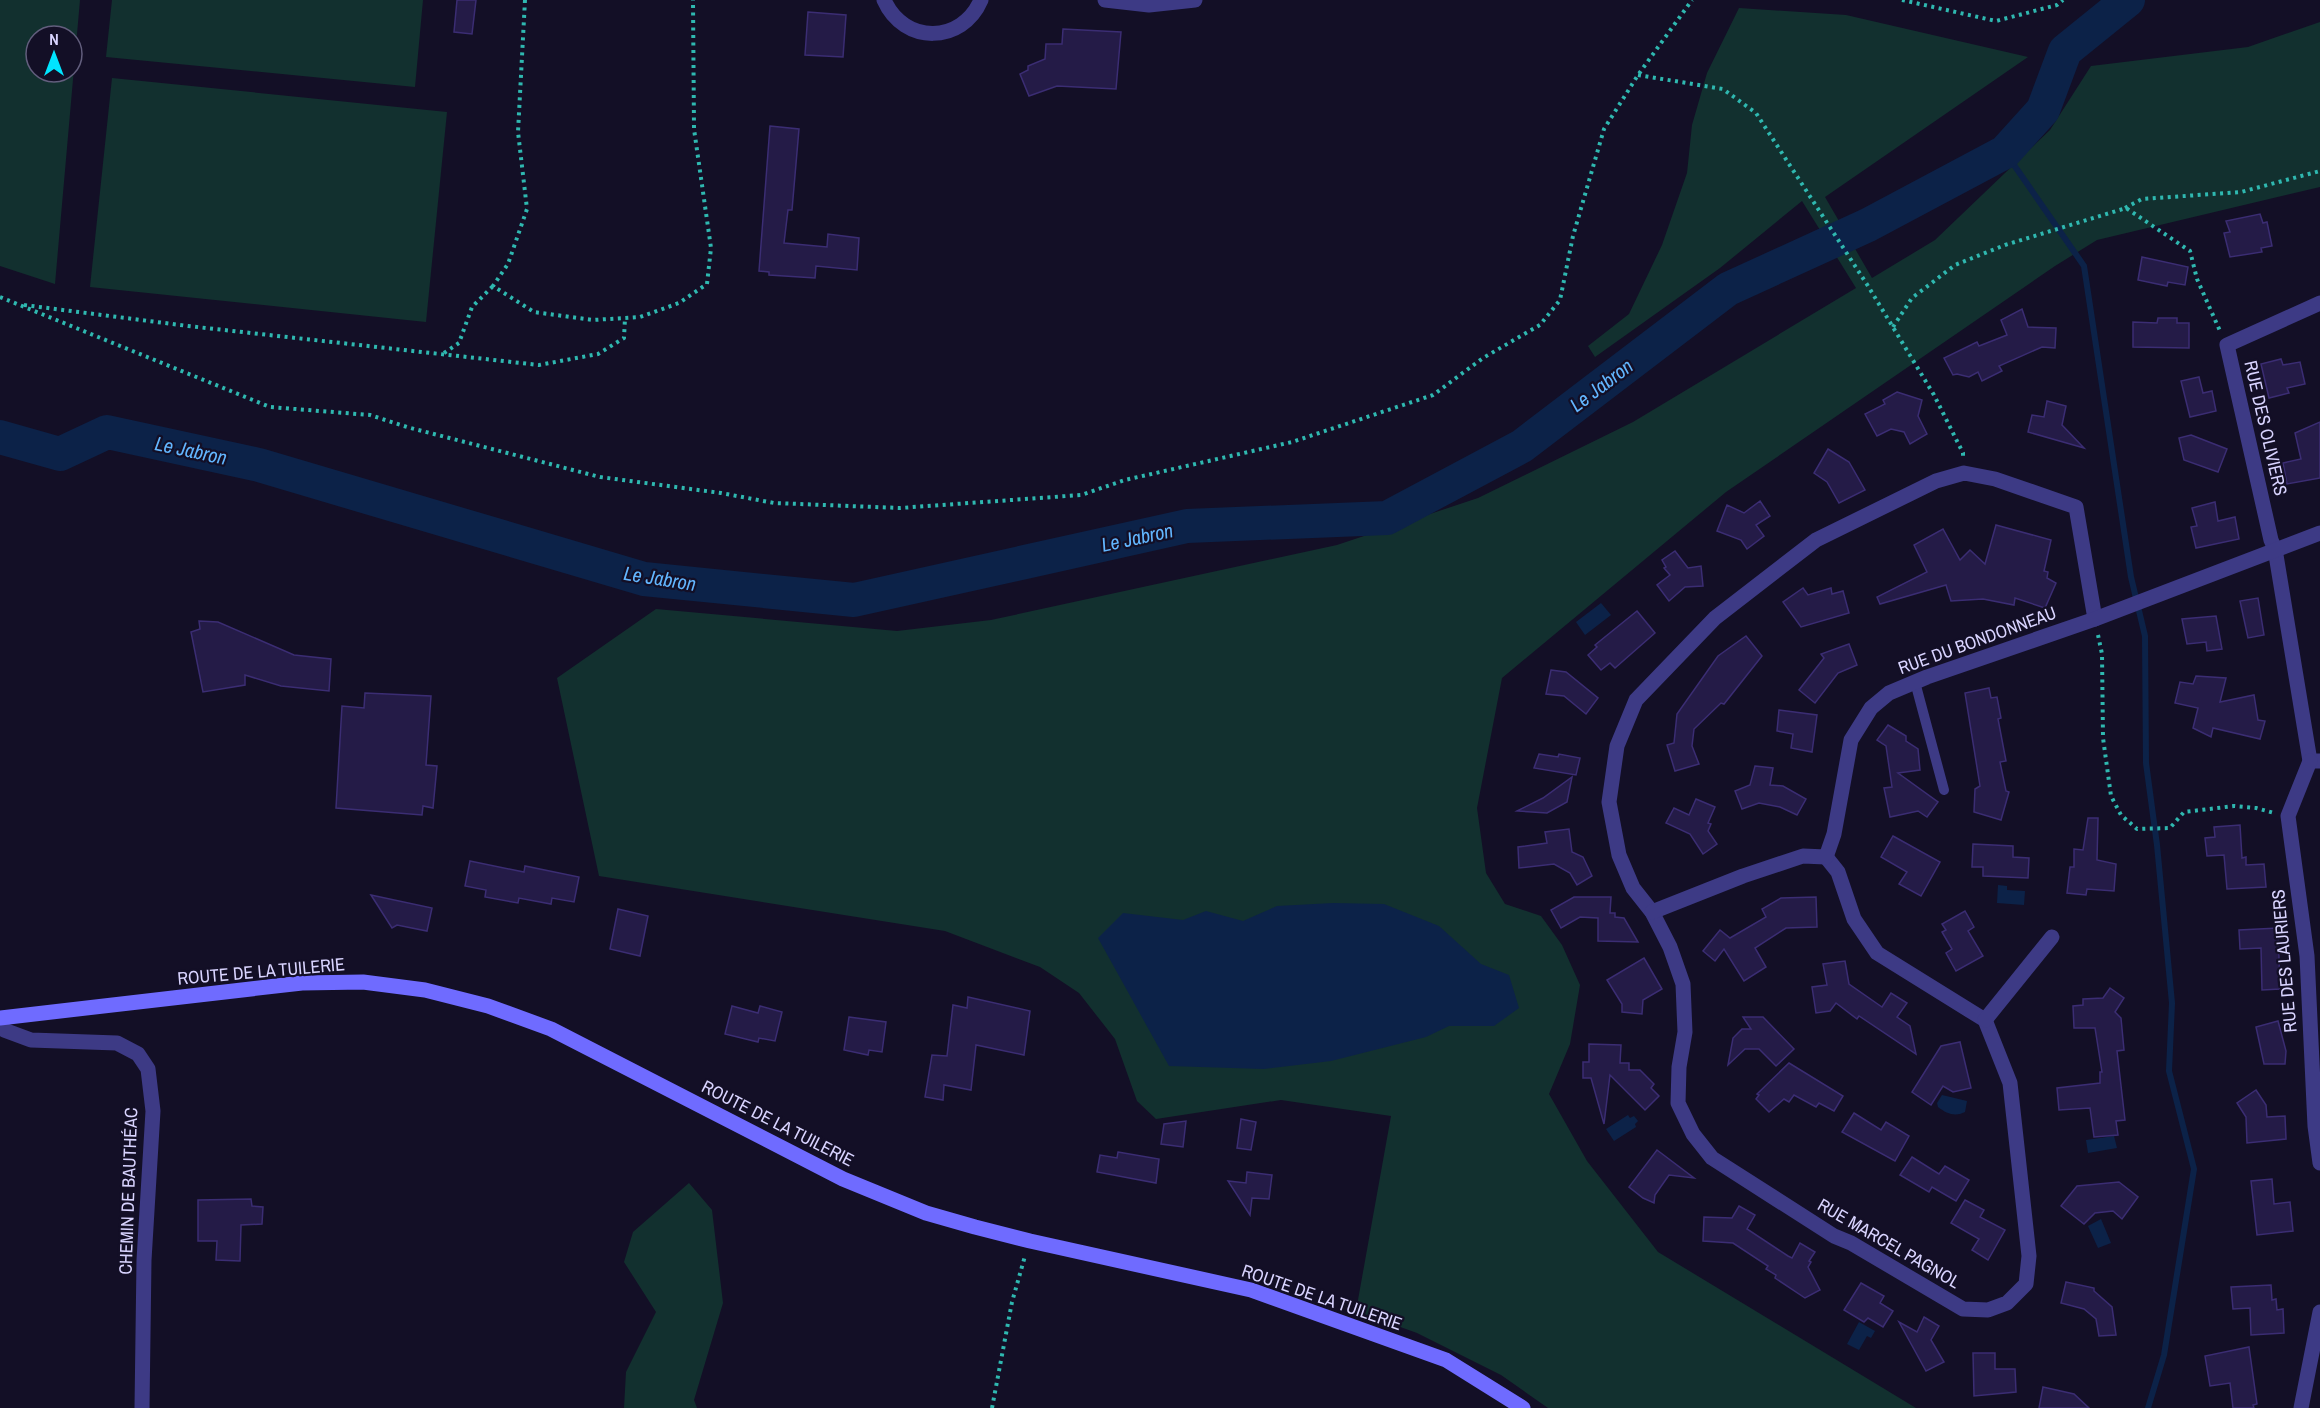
<svg xmlns="http://www.w3.org/2000/svg" width="2320" height="1408" viewBox="0 0 2320 1408" font-family="'Archivo Narrow',sans-serif">
<style>
.green{fill:#12302f;fill-rule:evenodd}
.water{fill:#0c2248}
.lines{fill:none;stroke-linecap:round;stroke-linejoin:round}
.stream{stroke:#0c2248;stroke-width:6}
.river{stroke:#0c2248;stroke-width:34}
.building{fill:#241b47;stroke:#3b2d73;stroke-width:1.5}
.path{stroke:#2fb8b0;stroke-width:4;stroke-dasharray:3 4.5;stroke-linecap:butt}
.lane{stroke:#3d3a85;stroke-width:10}
.street{stroke:#3d3a85;stroke-width:15}
.secondary{stroke:#6f6bff;stroke-width:15}
.labels{text-anchor:middle;dominant-baseline:central;stroke-width:4.5;stroke-linejoin:round;paint-order:stroke}
.street-label{font-size:18px;fill:#d9d4ff;stroke:#130f26}
.water-label{font-size:20px;font-style:italic;fill:#62b6ff;stroke:#130f26}
</style>
<rect width="100%" height="100%" fill="#130f26"/>
<g class="green">
<path d="M0 0H80L55 284 0 266ZM36 36H72V72H36Z"/>
<polygon points="112,0 423,0 415,87 106,57"/>
<polygon points="1739,8 1846,15 2028,57 1825,197 1872,278 1935,240 2050,130 2091,66 2248,47 2320,22 2320,187 2097,240 2055,266 1726,492 1502,678 1477,808 1486,873 1505,904 1541,916 1562,945 1580,985 1570,1044 1549,1094 1587,1161 1658,1252 1916,1408 1548,1408 1501,1375 1417,1333 1356,1311 1391,1116 1281,1100 1156,1119 1137,1101 1115,1039 1079,993 1040,967 945,931 599,876 557,678 656,609 897,631 991,620 1337,545 1478,498 1633,422 1856,288 1802,201 1720,268 1595,357 1588,346 1629,314 1662,245 1687,173 1692,125 1707,73"/>
<polygon points="112,78 447,112 426,322 90,287"/>
<polygon points="689,1183 712,1210 723,1303 694,1400 697,1408 624,1408 626,1372 656,1312 624,1262 633,1232"/>
</g>
<g class="water">
<polygon points="1601,603 1611,615 1585,635 1576,622"/>
<polygon points="1998,885 2007,886 2007,890 2025,891 2024,905 1997,903"/>
<polygon points="1333,903 1384,904 1439,926 1481,964 1509,975 1519,1008 1494,1026 1449,1026 1426,1037 1331,1061 1264,1069 1169,1066 1098,938 1123,913 1183,920 1206,911 1243,921 1277,906"/>
<path d="M1942 1095 1967 1101 1965 1112C1955 1117 1947 1114 1938 1107L1937 1103Z"/>
<polygon points="1628,1115 1630,1118 1634,1116 1638,1121 1635,1124 1636,1127 1614,1141 1606,1129"/>
<polygon points="2114,1136 2117,1148 2088,1153 2086,1140"/>
<polygon points="2101,1219 2111,1243 2098,1248 2088,1226"/>
<polygon points="1859,1322 1875,1331 1871,1338 1867,1336 1859,1350 1847,1344"/>
</g>
<g class="lines">
<polyline class="stream" points="2005,152 2084,266 2131,577 2145,636 2146,763 2157,845 2172,1003 2169,1071 2194,1169 2164,1355 2148,1408"/>
<polyline class="river" points="0,437 60,454 107,432 259,465 644,579 854,600 1187,526 1387,518 1522,446 1728,289 1868,225 2005,152 2043,110 2065,51 2128,0"/>
</g>
<g class="building">
<polygon points="457,0 476,0 472,34 454,32"/>
<polygon points="808,12 846,15 843,57 805,55"/>
<polygon points="1063,29 1121,32 1116,89 1057,86 1029,96 1020,74 1028,70 1028,66 1045,59 1046,44 1062,44"/>
<polygon points="770,126 799,129 792,210 788,210 784,243 827,247 828,234 859,238 857,270 816,266 815,278 769,275 769,272 759,271"/>
<polygon points="2260,214 2263,223 2267,222 2272,246 2261,248 2262,252 2230,257 2224,233 2230,232 2226,221"/>
<polygon points="2142,257 2188,267 2185,285 2168,282 2167,286 2138,280"/>
<polygon points="2022,309 2028,327 2056,328 2055,348 2042,347 1999,366 2002,371 1982,381 1978,372 1969,377 1957,374 1953,375 1944,358 1977,342 1979,346 2007,335 2001,320"/>
<polygon points="2158,318 2177,318 2177,323 2189,323 2189,348 2133,347 2133,322 2157,323"/>
<polygon points="2281,359 2283,365 2300,362 2305,384 2287,388 2289,393 2269,398 2261,364"/>
<polygon points="2199,377 2203,393 2212,391 2216,411 2190,417 2181,381"/>
<polygon points="1897,392 1922,400 1918,416 1927,434 1910,444 1904,432 1891,429 1877,436 1865,414 1885,404 1883,400"/>
<polygon points="2047,401 2066,406 2062,425 2084,448 2028,432 2032,415 2044,417"/>
<polygon points="2320,422 2320,478 2287,484 2283,463 2301,459 2295,433"/>
<polygon points="2191,435 2227,449 2218,472 2184,460 2179,438"/>
<polygon points="1828,449 1849,462 1865,490 1839,503 1827,482 1814,473"/>
<polygon points="1760,501 1770,516 1756,525 1764,536 1747,549 1741,540 1717,531 1727,505 1744,513"/>
<polygon points="2215,502 2218,521 2235,517 2239,539 2196,548 2191,527 2197,526 2192,508"/>
<polygon points="1996,525 2051,540 2044,571 2048,572 2047,578 2056,583 2045,608 2015,598 2014,605 1983,599 1951,601 1946,585 1880,604 1877,597 1927,572 1914,545 1943,529 1960,560 1970,550 1985,564"/>
<polygon points="1675,551 1688,568 1701,566 1703,586 1685,587 1669,601 1657,585 1670,575 1664,568 1666,567 1662,560"/>
<polygon points="1803,588 1808,595 1831,588 1832,594 1843,591 1849,613 1801,627 1783,602"/>
<polygon points="2258,598 2264,635 2248,638 2240,601"/>
<polygon points="1637,611 1655,633 1615,668 1610,663 1601,670 1588,655 1597,647 1595,645"/>
<polygon points="2216,616 2222,649 2207,651 2206,642 2187,644 2182,619"/>
<polygon points="199,621 218,622 294,655 331,659 329,691 281,686 245,675 245,685 203,692 191,632 200,629"/>
<polygon points="1746,636 1762,656 1724,704 1721,703 1694,729 1692,746 1699,764 1675,771 1667,745 1674,743 1677,714 1718,656"/>
<polygon points="1849,644 1857,665 1838,673 1815,703 1799,690 1824,658 1821,654"/>
<polygon points="1551,670 1566,672 1598,698 1586,714 1564,696 1546,694"/>
<polygon points="2196,676 2226,678 2220,702 2254,695 2258,720 2265,721 2260,739 2213,728 2211,737 2193,728 2198,708 2175,703 2180,682 2193,684"/>
<polygon points="1989,688 1991,698 1997,697 2001,718 1998,719 2006,761 2000,762 2006,791 2009,792 2001,820 1974,812 1975,789 1980,786 1965,693"/>
<polygon points="365,693 431,696 426,765 437,766 433,808 423,806 422,815 336,808 342,706 364,708"/>
<polygon points="1779,710 1817,715 1812,752 1791,748 1793,734 1777,731"/>
<polygon points="1888,725 1906,736 1906,741 1918,749 1920,770 1898,773 1938,802 1927,817 1918,811 1890,817 1884,788 1892,787 1886,746 1877,740"/>
<polygon points="1539,754 1558,757 1559,754 1580,758 1576,775 1534,768"/>
<polygon points="1755,766 1773,768 1770,785 1783,786 1806,799 1797,815 1780,807 1759,803 1742,809 1735,791 1750,785"/>
<polygon points="1572,777 1567,802 1547,813 1517,811 1543,798"/>
<polygon points="1696,799 1715,807 1708,823 1711,824 1708,831 1717,844 1703,854 1690,834 1666,823 1674,808 1689,815"/>
<polygon points="2088,818 2098,818 2097,860 2116,864 2114,891 2087,889 2086,895 2067,893 2070,867 2074,867 2074,849 2083,850"/>
<polygon points="2240,825 2242,858 2246,857 2246,865 2264,864 2266,887 2227,889 2224,855 2207,856 2205,838 2215,837 2214,827"/>
<polygon points="1569,829 1572,852 1583,857 1592,876 1577,885 1570,873 1554,864 1519,868 1518,847 1547,843 1545,832"/>
<polygon points="1893,836 1940,862 1921,896 1899,884 1907,872 1881,857"/>
<polygon points="1973,844 2013,846 2013,857 2029,858 2028,878 1983,876 1983,867 1972,867"/>
<polygon points="470,861 524,872 525,866 579,877 574,902 552,898 551,904 519,898 518,903 485,897 486,890 465,886"/>
<polygon points="371,895 432,908 427,931 397,925 392,928"/>
<polygon points="1574,897 1611,897 1610,913 1615,913 1615,917 1624,918 1638,942 1598,941 1598,918 1580,917 1561,928 1551,910"/>
<polygon points="1816,897 1817,927 1786,928 1755,948 1766,967 1744,981 1724,949 1715,961 1703,951 1720,930 1730,938 1766,917 1762,909 1781,898"/>
<polygon points="618,909 648,916 640,956 610,949"/>
<polygon points="1965,911 1974,927 1968,931 1983,956 1956,971 1946,953 1952,949 1942,932 1946,930 1942,924"/>
<polygon points="2278,928 2280,989 2262,990 2261,948 2240,949 2239,930"/>
<polygon points="1644,958 1662,989 1643,1000 1642,1014 1622,1012 1622,1004 1607,980"/>
<polygon points="1845,961 1849,984 1882,1007 1891,993 1907,1003 1897,1017 1910,1026 1916,1054 1859,1016 1857,1019 1836,1003 1830,1011 1816,1013 1812,987 1827,985 1823,964"/>
<polygon points="2110,988 2124,998 2115,1012 2121,1018 2124,1050 2117,1051 2125,1120 2116,1121 2118,1135 2094,1137 2090,1108 2059,1110 2057,1088 2100,1083 2100,1072 2102,1072 2095,1028 2074,1028 2073,1006 2083,1005 2083,999 2103,998"/>
<polygon points="968,997 1030,1011 1024,1055 976,1045 971,1090 944,1085 943,1100 925,1097 932,1055 947,1056 953,1005 967,1008"/>
<polygon points="732,1006 758,1013 760,1006 782,1012 775,1041 759,1038 758,1042 725,1034"/>
<polygon points="849,1017 886,1022 882,1052 869,1050 868,1055 844,1050"/>
<polygon points="1743,1017 1763,1017 1794,1049 1776,1066 1759,1049 1745,1049 1728,1065 1733,1038 1742,1029 1751,1029"/>
<polygon points="2278,1021 2286,1051 2285,1064 2264,1064 2256,1027"/>
<polygon points="1960,1042 1971,1088 1953,1092 1943,1086 1931,1105 1912,1092 1941,1046"/>
<polygon points="1589,1044 1621,1045 1620,1063 1629,1063 1629,1070 1640,1070 1654,1084 1651,1088 1659,1096 1645,1110 1610,1075 1604,1124 1591,1078 1583,1078 1583,1062 1589,1062"/>
<polygon points="1789,1063 1843,1096 1834,1111 1819,1103 1816,1107 1794,1095 1789,1102 1784,1099 1769,1112 1756,1099 1759,1095 1757,1094"/>
<polygon points="2256,1090 2266,1105 2267,1117 2285,1116 2286,1139 2247,1143 2246,1117 2237,1103"/>
<polygon points="1854,1113 1881,1130 1886,1122 1909,1136 1895,1161 1842,1132"/>
<polygon points="1241,1119 1256,1122 1251,1150 1237,1148"/>
<polygon points="1186,1121 1183,1147 1161,1144 1164,1124"/>
<polygon points="1657,1150 1694,1178 1669,1175 1655,1195 1654,1203 1643,1198 1629,1187"/>
<polygon points="1118,1152 1159,1159 1156,1183 1097,1172 1100,1155 1117,1158"/>
<polygon points="1912,1157 1939,1174 1945,1166 1969,1180 1956,1201 1932,1187 1929,1192 1900,1175"/>
<polygon points="1247,1172 1272,1175 1269,1199 1252,1198 1250,1215 1228,1181 1246,1183"/>
<polygon points="2272,1179 2274,1204 2290,1202 2293,1231 2257,1235 2251,1181"/>
<polygon points="2119,1182 2138,1197 2122,1219 2113,1211 2095,1213 2084,1224 2061,1206 2077,1186"/>
<polygon points="251,1199 252,1206 263,1207 262,1224 241,1225 240,1261 216,1260 217,1241 198,1241 198,1200"/>
<polygon points="1965,1200 1984,1210 1980,1217 2005,1230 1988,1260 1972,1250 1979,1239 1951,1223"/>
<polygon points="1739,1206 1755,1215 1747,1229 1788,1256 1792,1258 1800,1243 1815,1252 1809,1261 1811,1262 1808,1267 1820,1290 1805,1298 1775,1278 1776,1275 1766,1269 1768,1266 1733,1243 1703,1241 1704,1217 1732,1218"/>
<polygon points="2066,1282 2094,1288 2094,1291 2112,1307 2116,1335 2099,1336 2096,1319 2084,1309 2061,1303"/>
<polygon points="1861,1283 1884,1296 1880,1303 1893,1311 1883,1327 1868,1318 1864,1322 1844,1310"/>
<polygon points="2271,1285 2272,1300 2276,1299 2277,1310 2283,1309 2284,1333 2251,1335 2250,1308 2233,1309 2231,1287"/>
<polygon points="1924,1317 1939,1326 1931,1340 1944,1362 1926,1371 1899,1322 1917,1332"/>
<polygon points="2249,1347 2257,1404 2253,1405 2254,1408 2233,1408 2230,1383 2210,1386 2205,1356"/>
<polygon points="1973,1353 1995,1353 1995,1369 2015,1369 2016,1392 1974,1396"/>
<polygon points="2043,1387 2074,1394 2089,1408 2039,1408"/>
</g>
<g class="lines">
<g class="path">
<polyline points="525,0 518,132 527,209 508,264 493,286 534,312 593,320 640,317 679,303 707,284 711,248 694,129 693,0"/>
<polyline points="1902,0 1996,21 2057,5 2063,0"/>
<polyline points="1638,75 1723,89 1756,113 1868,286 1934,395 1963,453 1963,457"/>
<polyline points="2125,208 2142,199 2241,192 2320,171"/>
<polyline points="0,297 270,407 370,415 407,427 600,477 721,493 774,503 900,508 1081,495 1125,480 1292,442 1433,395 1483,358 1540,325 1560,300 1573,236 1604,129 1638,75 1692,0"/>
<polyline points="24,305 188,326 539,365 598,354 624,338 625,318"/>
<polyline points="1893,327 1912,298 1955,265 2005,245 2126,208 2190,251 2197,279 2220,331"/>
<polyline points="444,353 459,343 472,307 493,286"/>
<polyline points="2098,635 2102,654 2103,738 2111,796 2121,815 2137,829 2170,828 2184,812 2234,806 2256,808 2274,813"/>
<polyline points="992,1408 1012,1302 1025,1256"/>
</g>
<polyline class="lane" points="1915,682 1944,790"/>
<g class="street">
<path d="M884 0C904 45 962 44 981 0"/>
<polyline points="1105,0 1149,5 1195,0"/>
<polyline points="2320,303 2227,345 2271,540 2275,549 2310,761 2320,761"/>
<polyline points="2310,761 2288,816 2307,956 2315,1126 2320,1163"/>
<polyline points="1826,857 1838,872 1854,919 1877,953 1985,1020 2010,1083 2029,1256 2026,1284 2007,1303 1988,1310 1963,1309 1851,1243 1834,1236 1712,1158 1693,1134 1678,1103 1679,1067 1685,1032 1683,984 1670,947 1652,912 1633,888 1619,855 1609,802 1617,746 1636,700 1715,618 1816,540 1936,481 1964,473 1995,479 2076,507 2095,619"/>
<polyline points="1652,912 1743,876 1803,856 1826,857 1834,834 1851,740 1871,708 1889,693 1927,677 2095,619 2320,533"/>
<polyline points="1985,1020 2052,937"/>
<polyline points="0,1023 4,1030 31,1040 117,1043 138,1054 148,1069 153,1111 144,1260 142,1408"/>
<polyline points="2301,1408 2320,1312"/>
</g>
<polyline class="secondary" points="0,1018 302,983 363,982 425,990 488,1006 551,1029 843,1179 926,1213 975,1227 1030,1241 1251,1290 1446,1360 1523,1408"/>
</g>
<g class="labels">
<g class="street-label">
<text transform="translate(2266 428) rotate(77)">RUE DES OLIVIERS</text>
<text transform="translate(1977 640) rotate(-20)">RUE DU BONDONNEAU</text>
<text transform="translate(2284 961) rotate(-95)">RUE DES LAURIERS</text>
<text transform="translate(261 971) rotate(-5)">ROUTE DE LA TUILERIE</text>
<text transform="translate(778 1123) rotate(27)">ROUTE DE LA TUILERIE</text>
<text transform="translate(128 1191) rotate(-88)">CHEMIN DE BAUTHÉAC</text>
<text transform="translate(1889 1243) rotate(30)">RUE MARCEL PAGNOL</text>
<text transform="translate(1322 1297) rotate(19)">ROUTE DE LA TUILERIE</text>
</g>
<g class="water-label">
<text transform="translate(1601 385) rotate(-37)">Le Jabron</text>
<text transform="translate(191 450) rotate(12)">Le Jabron</text>
<text transform="translate(1137 537) rotate(-12)">Le Jabron</text>
<text transform="translate(660 578) rotate(9)">Le Jabron</text>
</g>
</g>
<g transform="translate(54 54)"><circle r="28" fill="#130f26" stroke="#625e7d" stroke-width="1.5"/>
<path d="M0-4.5L10 22L0 15L-10 22Z" fill="#00e5ff"/>
<text y="-9" font-size="16" font-weight="bold" text-anchor="middle" fill="#d9d4ff">N</text>
</g>
</svg>
